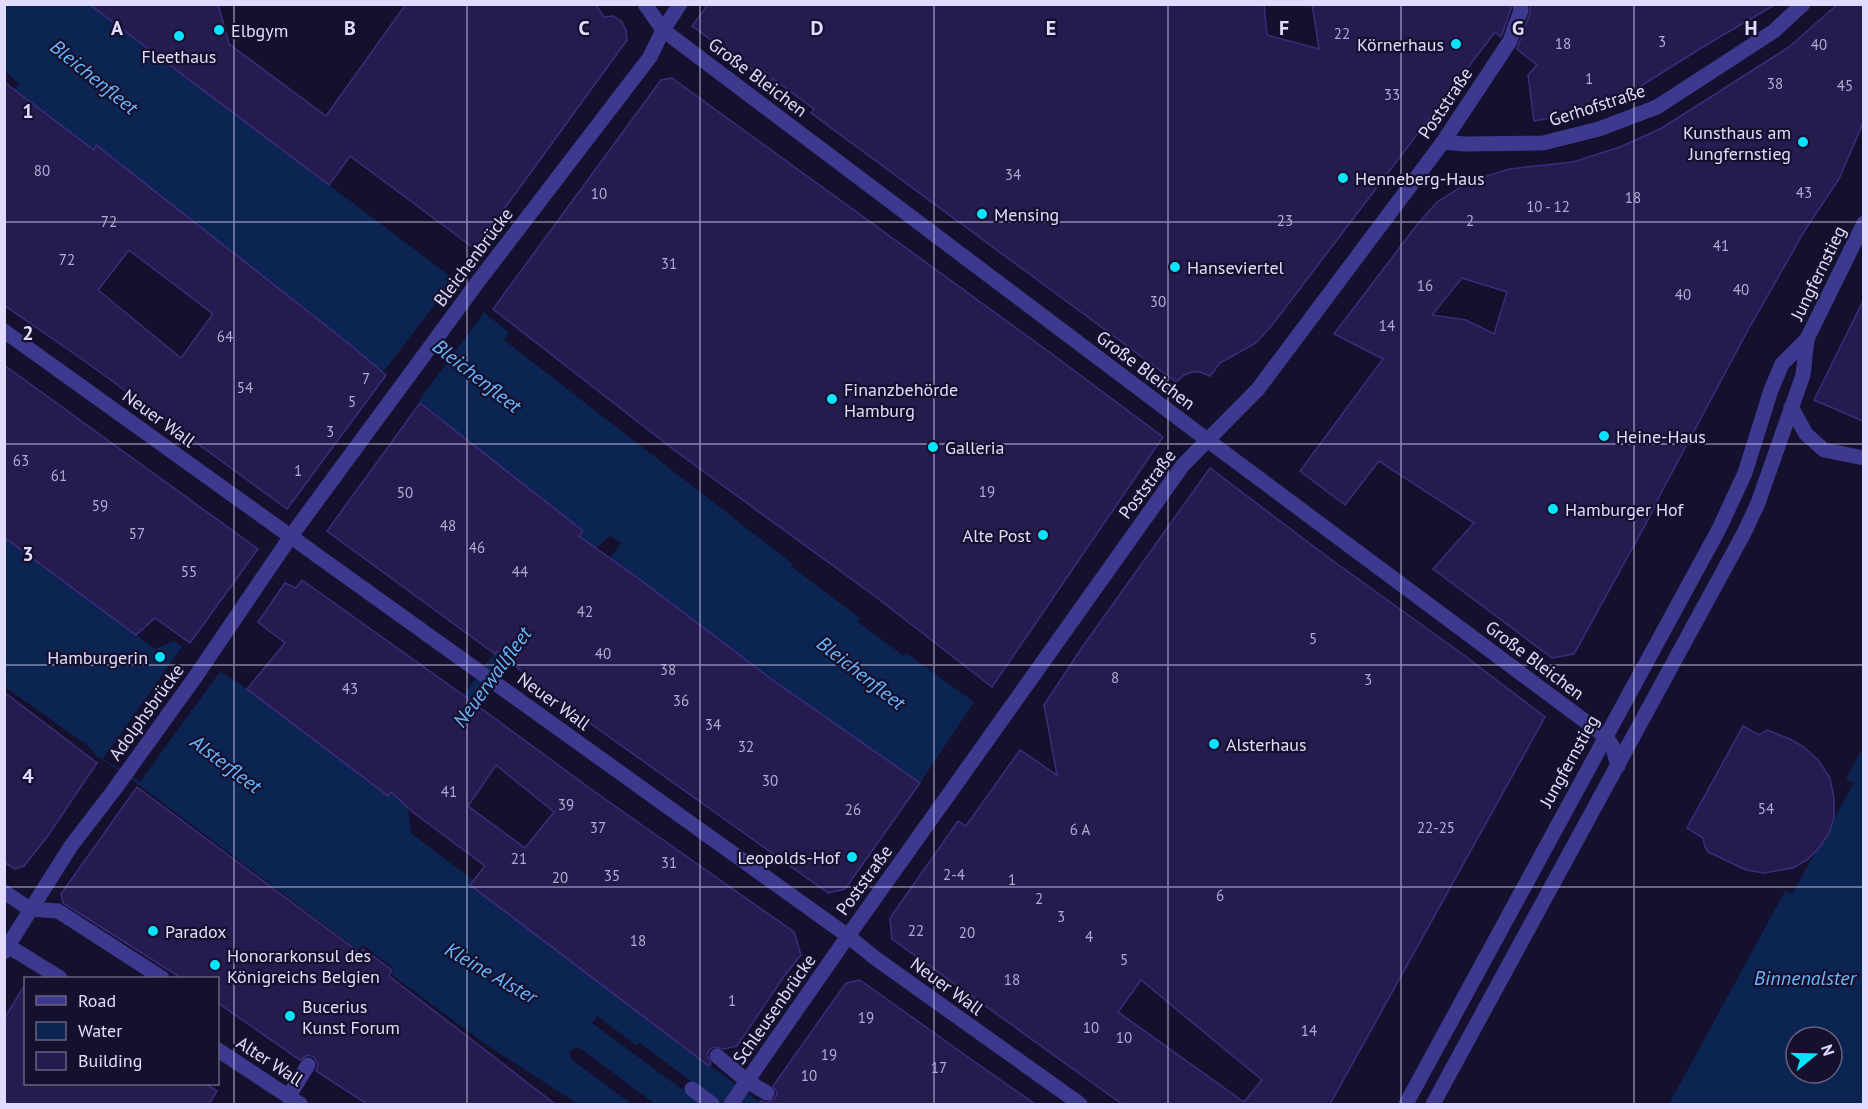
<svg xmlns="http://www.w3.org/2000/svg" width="1868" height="1109" viewBox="0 0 1868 1109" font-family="'PT Sans',sans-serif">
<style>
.water{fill:#0b2452;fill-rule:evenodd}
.pier{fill:#15102d}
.building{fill:#261b4f;stroke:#3d2c7c;stroke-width:1.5;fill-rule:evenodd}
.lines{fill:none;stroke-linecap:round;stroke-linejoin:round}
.pedestrian{stroke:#3d398e;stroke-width:15}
.minor{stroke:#3d398e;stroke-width:15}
.minor-bridge{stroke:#3d398e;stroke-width:15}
.grid{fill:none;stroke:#e1dcff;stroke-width:1.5;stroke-opacity:0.55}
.poi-dot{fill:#08e4ff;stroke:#15102d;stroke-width:2}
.labels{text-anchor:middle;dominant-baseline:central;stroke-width:4.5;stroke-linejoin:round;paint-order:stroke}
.number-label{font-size:15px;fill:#b2acd3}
.poi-label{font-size:18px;fill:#e1dcff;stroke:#15102d;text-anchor:start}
.street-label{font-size:18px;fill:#e1dcff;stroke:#15102d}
.water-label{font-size:20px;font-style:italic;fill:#6ab9ff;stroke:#15102d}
.grid-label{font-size:20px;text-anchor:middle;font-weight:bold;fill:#e1dcff;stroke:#15102d;stroke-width:4.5;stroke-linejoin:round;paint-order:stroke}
</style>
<rect width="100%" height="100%" fill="#15102d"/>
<g class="water">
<polygon points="5,5 90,5 454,279 487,315 509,332 504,340 793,564 792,567 860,618 858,622 904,656 906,653 974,702 920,783 771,679 610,558 621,543 610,536 595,549 478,706 408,807 411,833 693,1048 692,1052 762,1104 721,1104 640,1043 636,1045 597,1016 592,1023 702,1104 655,1104 580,1048 576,1047 569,1052 572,1060 632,1104 578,1104 488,1046 392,975 394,969 363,945 358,950 139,785 97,756 87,745 5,687 4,537 155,649 174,641 247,689 406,772 428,744 583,531 504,470 348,343 97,146 94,150 14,90 19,84 5,71"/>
<path d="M1863 747V1104H1669L1785 891 1792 894 1854 783 1846 779ZM1796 1037H1832V1073H1796Z"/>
</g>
<g class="pier">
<polygon points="454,279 468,290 486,310 418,402 381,375"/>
<polygon points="184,644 222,669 140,782 103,759"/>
</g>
<g class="building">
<polygon points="89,4 218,4 229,44 326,116 406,4 595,4 604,17 613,16 622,22 626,30 627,40 475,249 350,156 329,185"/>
<polygon points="708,4 1264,4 1267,35 1319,49 1312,4 1510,4 1511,9 1501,37 1495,32 1273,324 1256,343 1220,363 1210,376 1200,372 1192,372 1184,375 1176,382 811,113 814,109 773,79 770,83 692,26"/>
<polygon points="1530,4 1776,4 1701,48 1622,98 1581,113 1534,121 1528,75 1537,65 1517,49 1530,13"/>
<path d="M1838 4H1863V123L1839 179 1805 230 1747 332 1660 495 1649 518 1574 654 1552 658 1433 569 1474 523 1379 461 1345 505 1300 471 1383 359 1334 334 1416 226 1437 202 1469 182 1509 169 1573 162 1620 147 1662 128 1789 47ZM1462 278 1507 292 1494 334 1466 320 1432 315Z"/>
<polygon points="672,78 1052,354 1163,437 992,687 876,597 674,450 493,309 661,80"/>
<path d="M4 82 94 150 96 145 348 343 386 375 287 509 86 362 4 305ZM129 250 213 314 181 358 98 290Z"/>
<polygon points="1863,301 1863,421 1814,400"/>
<polygon points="4,365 258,549 190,643 155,618 136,635 4,537"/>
<polygon points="420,403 583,531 579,536 642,581 771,679 920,783 845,889 828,893 556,699 497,651 495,654 327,531"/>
<path d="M1210 468 1325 555 1465 656 1545 717 1330 1104H1122L892 939 890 918 958 821 966 826 1020 750 1057 775 1044 705 1081 649ZM1141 980 1262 1080 1244 1102 1118 1012Z"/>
<path d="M302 580 452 687 595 792 794 932 801 955 785 975 737 1046 724 1049 714 1047 710 1049 707 1055 711 1064 709 1066 470 885 485 866 414 813 391 792 388 796 247 689 285 643 258 622 285 583 296 588ZM496 765 554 812 525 848 468 806Z"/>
<polygon points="4,692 97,763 47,837 24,866 15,869 4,862"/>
<polygon points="1743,726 1759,735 1767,730 1790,739 1804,747 1818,760 1830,778 1834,799 1834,817 1829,833 1819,848 1807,860 1793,868 1764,873 1746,870 1708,852 1705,847 1703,838 1687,828"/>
<polygon points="137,787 360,953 363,949 392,970 389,976 555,1104 367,1104 316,1071 318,1065 314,1057 308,1055 300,1060 218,1003 218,978 181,978 63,903 61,894"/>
<polygon points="860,980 972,1060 1035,1104 759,1104 761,1101 767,1103 775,1098 777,1093 773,1086 846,983"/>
<polygon points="26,983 26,1083 204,1083 217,1091 209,1104 4,1104 4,1019"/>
</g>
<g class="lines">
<g class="pedestrian">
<polyline points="1443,142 1464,144 1543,143 1599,129 1657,107 1774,31 1803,4"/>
<polyline points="30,909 58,911 162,978"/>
<polyline points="8,946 60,978"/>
<polyline points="218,1050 300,1104"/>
<polyline points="717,1056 747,1081 767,1093"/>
<polyline points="692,1089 712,1104"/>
<polyline points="288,1097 308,1065"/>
<polyline points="731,1104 848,936"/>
</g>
<g class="minor">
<polyline points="645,4 663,30 1222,451 1605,736 1612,745 1618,766"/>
<polyline points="4,331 848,936 875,958 1080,1104"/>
<polyline points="1791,407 1806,434 1824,450 1864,458"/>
<polyline points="196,676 291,536 477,283 650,57 663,30 680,4"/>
<polyline points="4,892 30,909"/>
<polyline points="848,936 1183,465 1258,389 1443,142 1510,41 1521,10 1520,4"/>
<polyline points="4,952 71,846 114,790"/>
<polyline points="1406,1104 1719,529 1745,473 1771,390 1782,364 1807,339 1864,223"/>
<polyline points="1433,1104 1744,533 1758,503 1803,375 1807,339"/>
</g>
<polyline class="minor-bridge" points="114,790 196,676"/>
</g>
<path class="grid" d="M234 4V1104M467 4V1104M700 4V1104M934 4V1104M1168 4V1104M1401 4V1104M1634 4V1104M4 222H1864M4 444H1864M4 665H1864M4 887H1864"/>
<g class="poi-dot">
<circle cx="219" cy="30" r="6"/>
<circle cx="179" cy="36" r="6"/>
<circle cx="1456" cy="44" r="6"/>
<circle cx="1803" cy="142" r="6"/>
<circle cx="1343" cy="178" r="6"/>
<circle cx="982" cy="214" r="6"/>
<circle cx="1175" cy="267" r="6"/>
<circle cx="832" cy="399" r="6"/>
<circle cx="1604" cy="436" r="6"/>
<circle cx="933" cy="447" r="6"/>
<circle cx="1553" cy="509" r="6"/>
<circle cx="1043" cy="535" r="6"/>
<circle cx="160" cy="657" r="6"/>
<circle cx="1214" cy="744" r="6"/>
<circle cx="852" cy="857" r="6"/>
<circle cx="153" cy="931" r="6"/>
<circle cx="215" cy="965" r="6"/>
<circle cx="290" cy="1016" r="6"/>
</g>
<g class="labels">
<g class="number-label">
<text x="1342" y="33">22</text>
<text x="1662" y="41">3</text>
<text x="1563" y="43">18</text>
<text x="1819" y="44">40</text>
<text x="1589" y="78">1</text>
<text x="1775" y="83">38</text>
<text x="1845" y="85">45</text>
<text x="1392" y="94">33</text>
<text x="42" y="170">80</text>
<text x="1013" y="174">34</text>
<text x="1804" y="192">43</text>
<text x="599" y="193">10</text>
<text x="1633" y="197">18</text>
<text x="1548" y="206">10 - 12</text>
<text x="1285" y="220">23</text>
<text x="1470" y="220">2</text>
<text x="109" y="221">72</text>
<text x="1721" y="245">41</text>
<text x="67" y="259">72</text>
<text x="669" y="263">31</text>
<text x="1425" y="285">16</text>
<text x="1741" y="289">40</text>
<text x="1683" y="294">40</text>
<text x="1158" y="301">30</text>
<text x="1387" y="325">14</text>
<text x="225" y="336">64</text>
<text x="366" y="378">7</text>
<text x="245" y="387">54</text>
<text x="352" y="401">5</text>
<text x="330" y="431">3</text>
<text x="21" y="460">63</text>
<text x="298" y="470">1</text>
<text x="59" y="475">61</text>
<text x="987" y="491">19</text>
<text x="405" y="492">50</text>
<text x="100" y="505">59</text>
<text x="448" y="525">48</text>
<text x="137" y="533">57</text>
<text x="477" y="547">46</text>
<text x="189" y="571">55</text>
<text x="520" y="571">44</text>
<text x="585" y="611">42</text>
<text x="1313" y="638">5</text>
<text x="603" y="653">40</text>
<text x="668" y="669">38</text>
<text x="1115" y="677">8</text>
<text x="1368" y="679">3</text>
<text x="350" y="688">43</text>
<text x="681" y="700">36</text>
<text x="713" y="724">34</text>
<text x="746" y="746">32</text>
<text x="770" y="780">30</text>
<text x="449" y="791">41</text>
<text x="566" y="804">39</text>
<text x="1766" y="808">54</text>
<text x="853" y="809">26</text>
<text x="598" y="827">37</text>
<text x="1436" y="827">22-25</text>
<text x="1080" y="829">6 A</text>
<text x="519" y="858">21</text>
<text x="669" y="862">31</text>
<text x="954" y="874">2-4</text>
<text x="612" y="875">35</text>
<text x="560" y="877">20</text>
<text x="1012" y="879">1</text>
<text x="1220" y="895">6</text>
<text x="1039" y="898">2</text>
<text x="1061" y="916">3</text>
<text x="916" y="930">22</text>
<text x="967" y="932">20</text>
<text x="1089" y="936">4</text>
<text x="638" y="940">18</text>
<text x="1124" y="959">5</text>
<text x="1012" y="979">18</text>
<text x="732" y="1000">1</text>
<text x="866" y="1017">19</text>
<text x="1091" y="1027">10</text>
<text x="1309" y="1030">14</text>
<text x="1124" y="1037">10</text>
<text x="829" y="1054">19</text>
<text x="939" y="1067">17</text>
<text x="809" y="1075">10</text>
</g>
<g class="poi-label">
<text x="231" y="30">Elbgym</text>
<text x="1444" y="44" text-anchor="end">Körnerhaus</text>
<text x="179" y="56" text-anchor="middle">Fleethaus</text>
<text x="1791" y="132" text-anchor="end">Kunsthaus am<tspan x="1791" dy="21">Jungfernstieg</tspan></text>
<text x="1355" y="178">Henneberg-Haus</text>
<text x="994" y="214">Mensing</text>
<text x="1187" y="267">Hanseviertel</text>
<text x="844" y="389">Finanzbehörde<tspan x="844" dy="21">Hamburg</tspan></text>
<text x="1616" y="436">Heine-Haus</text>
<text x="945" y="447">Galleria</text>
<text x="1565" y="509">Hamburger Hof</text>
<text x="1031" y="535" text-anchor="end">Alte Post</text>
<text x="148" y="657" text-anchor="end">Hamburgerin</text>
<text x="1226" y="744">Alsterhaus</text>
<text x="840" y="857" text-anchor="end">Leopolds-Hof</text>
<text x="165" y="931">Paradox</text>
<text x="227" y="955">Honorarkonsul des<tspan x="227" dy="21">Königreichs Belgien</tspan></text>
<text x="302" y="1006">Bucerius<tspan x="302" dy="21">Kunst Forum</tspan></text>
</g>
<g class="street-label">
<text transform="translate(758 77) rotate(37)">Große Bleichen</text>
<text transform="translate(1445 103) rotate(-56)">Poststraße</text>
<text transform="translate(1597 105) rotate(-18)">Gerhofstraße</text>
<text transform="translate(473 257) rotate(-53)">Bleichenbrücke</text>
<text transform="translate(1818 273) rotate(-64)">Jungfernstieg</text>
<text transform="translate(1146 370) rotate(37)">Große Bleichen</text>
<text transform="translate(159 418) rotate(36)">Neuer Wall</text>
<text transform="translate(1147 484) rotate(-53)">Poststraße</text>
<text transform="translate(1535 660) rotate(37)">Große Bleichen</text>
<text transform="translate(554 701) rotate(36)">Neuer Wall</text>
<text transform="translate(146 712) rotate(-54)">Adolphsbrücke</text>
<text transform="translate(1569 761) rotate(-61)">Jungfernstieg</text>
<text transform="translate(864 880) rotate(-54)">Poststraße</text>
<text transform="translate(947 986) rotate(36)">Neuer Wall</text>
<text transform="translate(774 1009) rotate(-55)">Schleusenbrücke</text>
<text transform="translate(270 1061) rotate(33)">Alter Wall</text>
</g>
<g class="water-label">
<text transform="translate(94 77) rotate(39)">Bleichenfleet</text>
<text transform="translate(477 376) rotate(38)">Bleichenfleet</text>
<text transform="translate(861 673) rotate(38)">Bleichenfleet</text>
<text transform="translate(492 677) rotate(-54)">Neuerwallfleet</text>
<text transform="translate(226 764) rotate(37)">Alsterfleet</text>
<text transform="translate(491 973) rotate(30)">Kleine Alster</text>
<text x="1805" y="978">Binnenalster</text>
</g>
</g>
<g class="grid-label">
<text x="117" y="35">A</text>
<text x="350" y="35">B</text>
<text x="584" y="35">C</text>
<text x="817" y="35">D</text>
<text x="1051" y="35">E</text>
<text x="1284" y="35">F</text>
<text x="1518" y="35">G</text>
<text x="1751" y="35">H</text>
<text x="28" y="118">1</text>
<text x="28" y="340">2</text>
<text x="28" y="561">3</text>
<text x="28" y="783">4</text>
</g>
<rect width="1868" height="1109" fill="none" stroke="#e1dcff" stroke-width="12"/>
<rect x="24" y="977" width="195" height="108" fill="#15102d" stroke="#676281" stroke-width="1.5"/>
<rect x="36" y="996" width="30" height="9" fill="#3d398e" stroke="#676281" stroke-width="1.5"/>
<text x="78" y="1007" font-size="18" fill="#e1dcff">Road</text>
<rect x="36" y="1022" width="30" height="18" fill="#0b2452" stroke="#676281" stroke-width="1.5"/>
<text x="78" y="1037" font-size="18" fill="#e1dcff">Water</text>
<rect x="36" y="1052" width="30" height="18" fill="#261b4f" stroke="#676281" stroke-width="1.5"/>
<text x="78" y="1067" font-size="18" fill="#e1dcff">Building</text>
<g transform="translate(1814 1055) rotate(71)"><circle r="28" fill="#15102d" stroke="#676281" stroke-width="1.5"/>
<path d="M0-4.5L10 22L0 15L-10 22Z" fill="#08e4ff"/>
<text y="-9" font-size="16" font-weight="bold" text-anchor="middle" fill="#e1dcff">N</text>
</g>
</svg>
